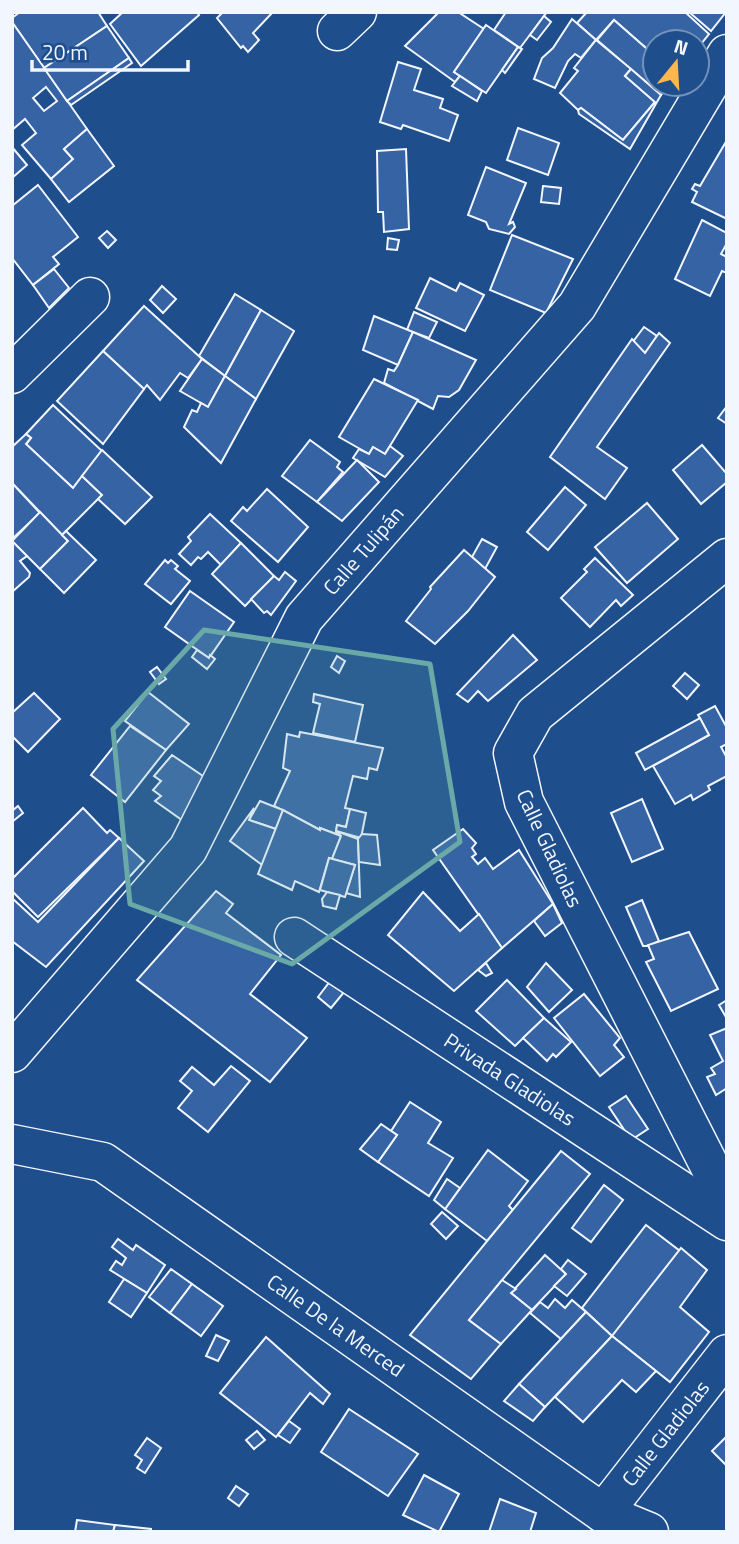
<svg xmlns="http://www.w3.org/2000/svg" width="739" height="1544" viewBox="0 0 739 1544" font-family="'Titillium Web',sans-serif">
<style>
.building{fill:#3563a3;stroke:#f2f6ff;stroke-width:2;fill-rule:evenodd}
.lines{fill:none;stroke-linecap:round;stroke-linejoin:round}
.minor-casing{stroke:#f2f6ff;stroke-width:41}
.minor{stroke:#1f4e8c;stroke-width:38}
.marked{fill:#6aa9a8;fill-opacity:0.2;stroke:#6aa9a8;stroke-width:5;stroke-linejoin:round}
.labels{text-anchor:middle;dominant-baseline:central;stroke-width:5;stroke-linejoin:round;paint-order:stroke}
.street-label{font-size:21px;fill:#f2f6ff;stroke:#1f4e8c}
</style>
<rect width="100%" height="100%" fill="#1f4e8c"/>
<g class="building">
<polygon points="20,12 98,12 107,26 44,68 12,22 12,18"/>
<polygon points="123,12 197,12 199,15 141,66 110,24"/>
<polygon points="223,12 273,12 253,33 259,40 248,52 243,46 241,48 217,18"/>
<polygon points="439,12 458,12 484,29 454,72 460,76 455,82 405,46"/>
<polygon points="506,12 547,12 520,48 494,30"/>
<polygon points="587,12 685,12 709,34 697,49 697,42 655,42 655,56 614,20 596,40 577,23"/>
<polygon points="689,12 726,12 711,31"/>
<polygon points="544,16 551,22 537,40 530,35"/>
<polygon points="572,19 596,40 581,58 575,54 568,61 555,88 534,79 542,58 553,48"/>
<polygon points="614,20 655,56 655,84 669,84 661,95 597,40"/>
<path d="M12 22 87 129 64 149 73 159 51 179 22 145 36 133 25 119 12 130ZM46 87 57 101 44 111 33 98Z"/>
<polygon points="486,25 518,47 486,93 454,72"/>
<polygon points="107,26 129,58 67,101 44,68"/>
<polygon points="596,40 631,69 625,76 655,102 623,140 581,108 578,110 560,93 578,71 574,68"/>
<polygon points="518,47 522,49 505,73 502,70"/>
<polygon points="129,58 132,63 71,105 67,101"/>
<polygon points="398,62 421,69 414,90 443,99 440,108 458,115 449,141 403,125 401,129 380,122"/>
<polygon points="631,69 661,95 630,149 579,114 578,110 581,108 623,140 655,102 625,76"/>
<polygon points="460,76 482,91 477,101 452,86"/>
<polygon points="518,128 559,143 548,175 507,160"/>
<polygon points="87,129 114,166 69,202 51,179 73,159 64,149"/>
<polygon points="727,140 727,216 725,218 692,202 697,192 692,189 695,184 700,186"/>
<polygon points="12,147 27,165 12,178"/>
<polygon points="406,149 409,229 384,232 383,212 378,212 377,151"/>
<polygon points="486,167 526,183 509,224 513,222 515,227 509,234 489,229 486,222 468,215"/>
<polygon points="38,185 78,237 53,257 59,264 33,285 12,258 12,206"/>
<polygon points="543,186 561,188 559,204 541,202"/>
<polygon points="702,220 727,233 727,243 721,254 727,257 727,273 722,271 710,296 675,279"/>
<polygon points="107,231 116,240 108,248 99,238"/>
<polygon points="512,235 573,259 546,313 490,290"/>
<polygon points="388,238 399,240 397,250 387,249"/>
<polygon points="54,269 69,288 49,308 33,285"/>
<polygon points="430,278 456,291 460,283 484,295 465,331 416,308"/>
<polygon points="162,286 176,299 163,313 150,300"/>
<polygon points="235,294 261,310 225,376 199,356"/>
<polygon points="144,306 202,359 188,378 180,373 160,400 147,385 144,389 103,351"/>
<polygon points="261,310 294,331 256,399 225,376"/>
<polygon points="414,312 437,322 429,338 407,330"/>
<polygon points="374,316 413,332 398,365 363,350"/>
<polygon points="644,327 657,336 645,353 632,343"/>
<polygon points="413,332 476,360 459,390 449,397 438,396 433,409 384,383 388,369 394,371 398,365"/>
<polygon points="659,333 670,343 597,447 627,468 605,499 550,457 632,339 645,353"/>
<polygon points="103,351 144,389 103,444 57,401"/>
<polygon points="202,359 225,376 208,407 180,391"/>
<polygon points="225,376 256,399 221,463 184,427 192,410 197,412 201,403 208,407"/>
<polygon points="374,379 418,400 385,454 373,447 369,454 339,437"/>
<polygon points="53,405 102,451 73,488 26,444 31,438 26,434"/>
<polygon points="727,406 727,424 718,418"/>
<polygon points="26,434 31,438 26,444 73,488 82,476 102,495 62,535 12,483 12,447"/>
<polygon points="310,440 340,462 337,467 343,472 317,502 282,476"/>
<polygon points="702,445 727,474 727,482 701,504 673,470"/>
<polygon points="390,446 403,456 385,477 353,458 359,449 369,454 373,447 385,454"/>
<polygon points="102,450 152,497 125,524 98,499 102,495 82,476"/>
<polygon points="357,460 379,482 342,521 317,502"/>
<polygon points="12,483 40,513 12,539"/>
<polygon points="565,487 586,505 548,550 527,532"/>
<polygon points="267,489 308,527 278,562 231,521 243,507 247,511"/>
<polygon points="647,503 678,539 627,583 595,547"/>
<polygon points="40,512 68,541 40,569 12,541"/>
<polygon points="210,514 241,543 221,565 208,552 201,559 198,557 191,565 179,554 191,541 188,537"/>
<polygon points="66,531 96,560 64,593 40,569 68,541 62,535"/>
<polygon points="482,539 497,547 485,569 472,557"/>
<polygon points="12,541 27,556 20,561 30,573 29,577 12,592"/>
<polygon points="241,543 274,576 245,606 212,574"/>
<polygon points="464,550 495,577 468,611 435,644 406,621 431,589 430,587"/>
<polygon points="595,558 633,595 621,606 616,600 590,627 561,598 587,572 584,569"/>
<polygon points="165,560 168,563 171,560 178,566 175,569 190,581 171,604 145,584"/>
<polygon points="285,572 296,581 271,615 267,611 264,613 251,599 274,576 279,580"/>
<polygon points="190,591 234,622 209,658 165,627"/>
<polygon points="513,635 537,660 488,701 478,691 468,702 457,694"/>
<polygon points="197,650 209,658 210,655 215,659 207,669 192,657"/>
<polygon points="337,656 345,661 339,673 331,667"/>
<polygon points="157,667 166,679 159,684 150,672"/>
<polygon points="685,673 699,685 687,699 673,686"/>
<polygon points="148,692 189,724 166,750 125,721"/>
<polygon points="34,693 60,719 28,752 12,736 12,713"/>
<polygon points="314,694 363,705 355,742 313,733 320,704 313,702"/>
<polygon points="715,706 727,728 727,744 721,747 727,758 727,776 708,786 710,790 693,800 691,795 675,804 653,766 709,735 698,715"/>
<polygon points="700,718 709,735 645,770 636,753"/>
<polygon points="130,726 166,750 125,802 91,775"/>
<polygon points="300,732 383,748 377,770 369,768 367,779 353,776 345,808 350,809 346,827 337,825 336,834 320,828 320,830 274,806 290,771 283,768 287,734 299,737"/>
<polygon points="172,755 206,778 186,823 155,801 161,796 153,790 161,781 154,776"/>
<polygon points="642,799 663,849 632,862 611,813"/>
<polygon points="260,801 283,810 276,829 249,820"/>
<polygon points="18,806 23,813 12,822 12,811"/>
<polygon points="83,808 107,833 110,830 119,838 38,917 12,891 12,879"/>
<polygon points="254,808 249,820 276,829 262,865 230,841"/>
<polygon points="350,809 366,813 361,838 336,831 337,825 346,827"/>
<polygon points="283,810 320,830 320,828 341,836 332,859 329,858 319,892 295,881 292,890 258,874"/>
<polygon points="463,829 476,843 472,848 476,854 472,857 478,864 485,858 493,869 519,850 553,904 502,948 433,850"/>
<polygon points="336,831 358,839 360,897 346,893 355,865 332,859 341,836"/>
<polygon points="362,834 377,835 380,865 359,862 358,839"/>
<polygon points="119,838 144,861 46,967 12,941 12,898 38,922"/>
<polygon points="329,858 355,865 345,897 320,890"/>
<polygon points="216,891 233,904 226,913 281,955 250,994 307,1038 270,1082 137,980"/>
<polygon points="327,892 340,895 336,909 323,906 322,899"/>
<polygon points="423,892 460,931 479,914 502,948 454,991 388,935"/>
<polygon points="642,900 659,941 649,946 643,946 626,907"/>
<polygon points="553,904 562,923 545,936 534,921"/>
<polygon points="689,932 718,989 671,1011 646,962 654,959 648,945"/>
<polygon points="486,963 492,973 486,976 478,970"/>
<polygon points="546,963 572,990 549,1012 527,987"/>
<polygon points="331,980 345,991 331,1008 318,997"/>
<polygon points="507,980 544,1018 515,1046 476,1011"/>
<polygon points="584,994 620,1038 614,1045 624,1057 600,1076 554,1018"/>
<polygon points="727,1000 727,1019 719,1005"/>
<polygon points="544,1018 571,1042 556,1057 553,1054 547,1061 523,1038"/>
<polygon points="727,1028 727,1088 716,1095 707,1077 715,1074 711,1068 723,1061 710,1035"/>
<polygon points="231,1066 250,1081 208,1132 178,1108 192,1091 180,1081 192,1067 214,1085"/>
<polygon points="626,1096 648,1129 631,1140 609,1107"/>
<polygon points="410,1102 441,1122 428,1143 453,1158 429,1196 378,1162 397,1135 391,1131"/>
<polygon points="381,1124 397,1135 378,1162 360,1149"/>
<polygon points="488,1150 528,1181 509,1206 513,1210 487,1241 445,1209"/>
<polygon points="561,1151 590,1174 469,1320 501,1344 471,1379 410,1335"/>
<polygon points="447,1179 460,1188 445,1209 434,1200"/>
<polygon points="604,1185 623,1200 591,1242 572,1228"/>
<polygon points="442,1212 458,1226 446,1239 431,1224"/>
<polygon points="646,1225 680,1251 612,1336 582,1308"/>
<polygon points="118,1239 133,1250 136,1245 165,1265 147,1293 110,1270 116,1261 122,1265 126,1258 112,1247"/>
<polygon points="681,1248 707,1270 680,1307 709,1332 670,1382 612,1336"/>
<polygon points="545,1255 566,1274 532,1310 511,1293"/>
<polygon points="568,1260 586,1274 567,1296 554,1286 566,1274 561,1269"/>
<polygon points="171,1269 192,1284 170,1313 149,1297"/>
<polygon points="124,1279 147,1293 131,1317 109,1302"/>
<polygon points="502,1280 516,1289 511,1293 532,1310 501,1344 469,1320"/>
<polygon points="192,1284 223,1306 201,1336 170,1313"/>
<polygon points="555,1299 565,1308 572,1300 586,1312 561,1339 530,1313 540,1302 548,1308"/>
<polygon points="586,1312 612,1336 545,1407 519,1384"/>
<polygon points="216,1335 229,1341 218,1361 206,1356"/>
<polygon points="612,1336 656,1371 636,1392 622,1380 583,1422 555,1397"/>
<polygon points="266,1337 330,1394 323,1404 310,1393 276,1437 220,1393"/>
<polygon points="519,1384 545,1407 533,1421 504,1401"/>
<polygon points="349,1409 418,1454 388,1496 321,1452"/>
<polygon points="289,1421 300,1429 290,1443 278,1435"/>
<polygon points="257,1431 265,1440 254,1449 246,1440"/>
<polygon points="727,1436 727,1466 712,1451"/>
<polygon points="147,1438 161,1448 145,1473 137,1468 142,1460 135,1455"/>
<polygon points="424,1475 459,1494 439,1532 403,1515"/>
<polygon points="236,1486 248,1494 239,1506 228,1498"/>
<polygon points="500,1499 536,1513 530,1532 489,1532"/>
<polygon points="77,1520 115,1525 113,1532 75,1532"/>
<polygon points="115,1525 151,1529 151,1532 113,1532"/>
</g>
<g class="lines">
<g class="minor-casing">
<g id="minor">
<polyline points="337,31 357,12"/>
<polyline points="12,374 90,297"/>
<polyline points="727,558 535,714 513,753 524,802 727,1200"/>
<polyline points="294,937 727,1221"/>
<polyline points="12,1053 188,849 304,618 577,306 727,54"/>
<polyline points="12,1144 103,1162 603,1513 649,1532"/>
<polyline points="603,1513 727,1354"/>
</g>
</g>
<use href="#minor" class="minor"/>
</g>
<path class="marked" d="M204 630 430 664 460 842 292 964 130 904 113 729Z"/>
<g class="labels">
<g class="street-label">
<text transform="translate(363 550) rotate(-49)">Calle Tulipán</text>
<text transform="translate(550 848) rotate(65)">Calle Gladiolas</text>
<text transform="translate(510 1079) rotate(33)">Privada Gladiolas</text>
<text transform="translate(336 1325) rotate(35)">Calle De la Merced</text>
<text transform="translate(665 1433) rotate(-52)">Calle Gladiolas</text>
</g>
</g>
<rect width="739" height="1544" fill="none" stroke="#f2f6ff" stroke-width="28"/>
<g transform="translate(676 63) rotate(18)"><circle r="33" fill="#1f4e8c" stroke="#7391ba" stroke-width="2"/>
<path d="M0-5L12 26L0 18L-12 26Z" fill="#ffb74d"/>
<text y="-10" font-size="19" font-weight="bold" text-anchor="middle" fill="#f2f6ff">N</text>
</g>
<path d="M32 60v10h156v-10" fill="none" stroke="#f2f6ff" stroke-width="3.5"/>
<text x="42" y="60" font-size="21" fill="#f2f6ff" stroke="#1f4e8c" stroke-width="5" paint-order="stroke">20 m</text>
</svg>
